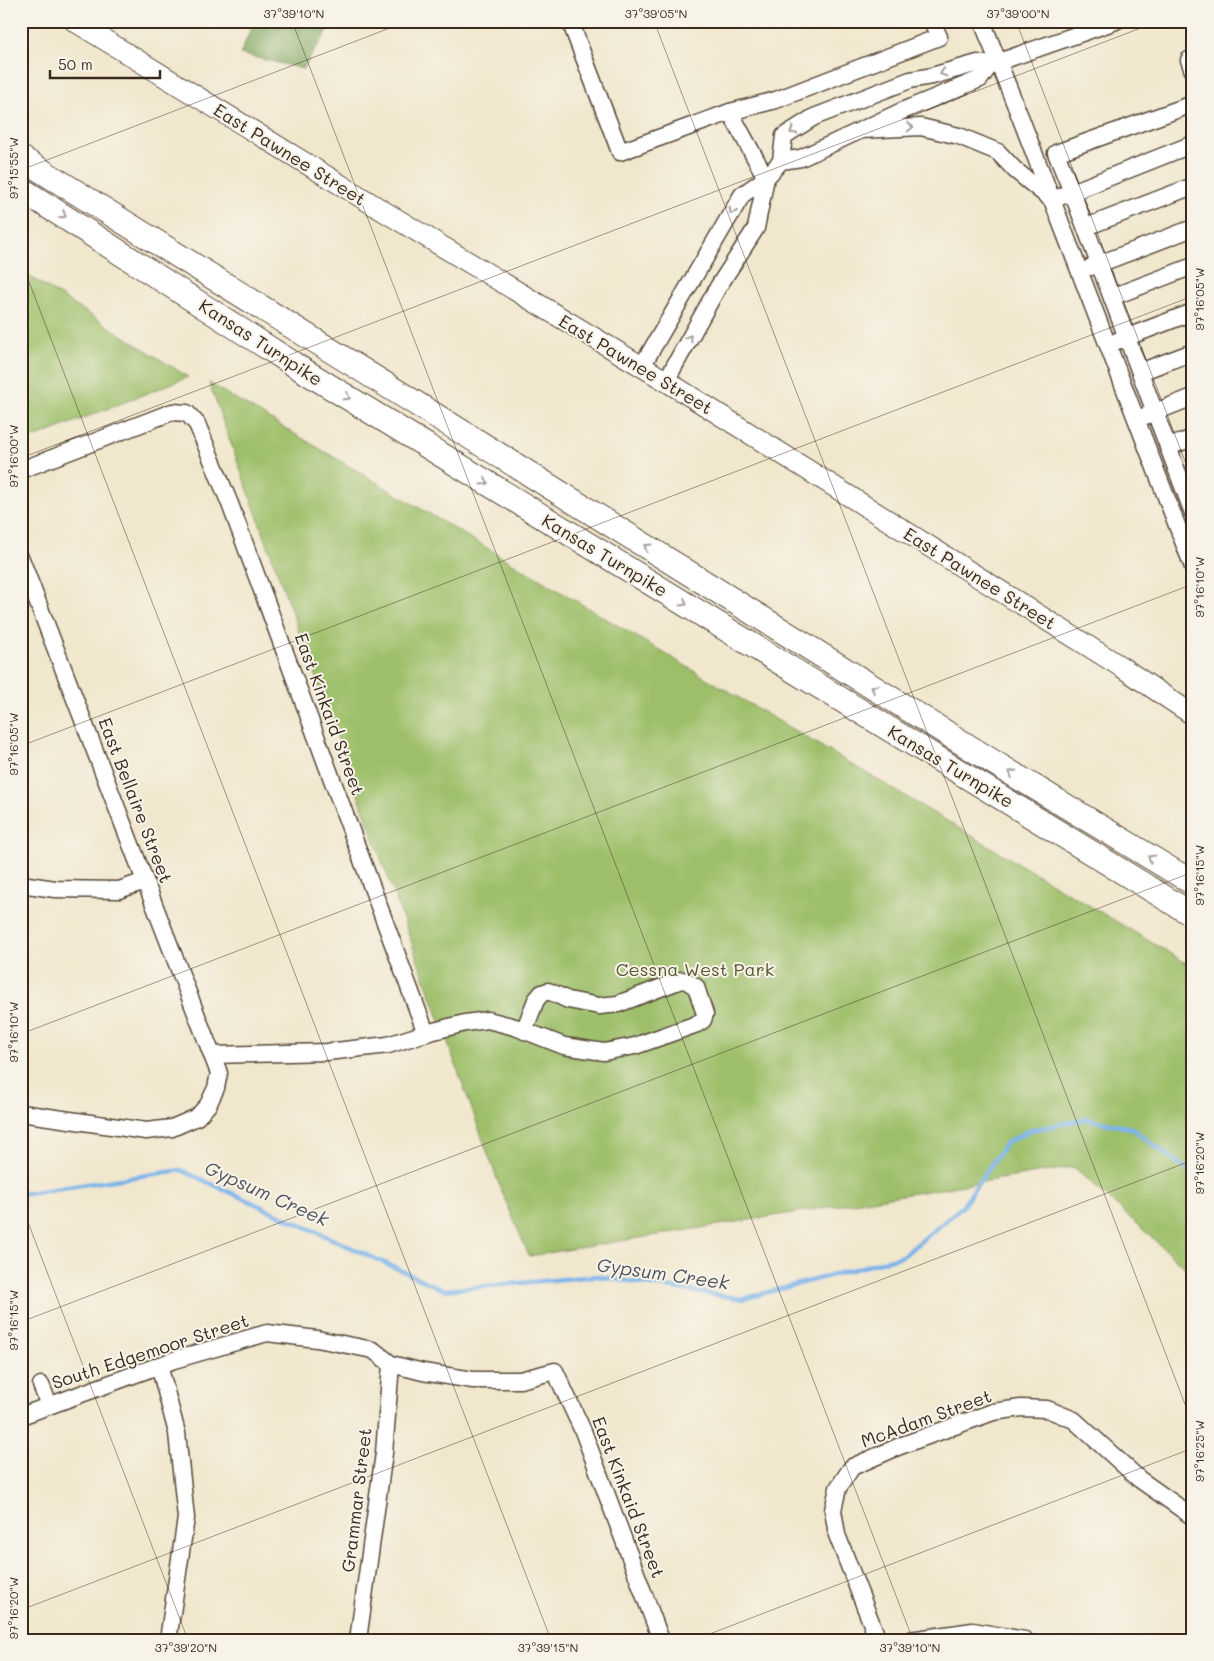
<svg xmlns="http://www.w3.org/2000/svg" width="1214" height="1661" viewBox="0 0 1214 1661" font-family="Mali,sans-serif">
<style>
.green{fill:#9dbf69;stroke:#6c7444}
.forest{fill:#7ea65d;stroke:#5c683e}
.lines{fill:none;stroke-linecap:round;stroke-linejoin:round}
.stream{stroke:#7ab4eb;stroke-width:4.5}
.minor-casing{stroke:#564638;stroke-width:19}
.major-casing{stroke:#564638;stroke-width:22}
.highway-casing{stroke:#564638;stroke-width:26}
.minor{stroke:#fff;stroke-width:16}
.major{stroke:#fff;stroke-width:20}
.highway{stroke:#fff;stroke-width:24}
.oneway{stroke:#a79f9a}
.ticks{fill:none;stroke:#3b2a1e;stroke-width:1;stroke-opacity:0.45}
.labels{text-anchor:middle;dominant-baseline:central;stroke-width:4;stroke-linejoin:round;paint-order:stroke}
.street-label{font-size:18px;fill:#3b2a1e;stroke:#f7f3e8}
.park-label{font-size:18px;fill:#585734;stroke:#f7f3e8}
.water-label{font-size:19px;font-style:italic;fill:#4e535c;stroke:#f7f3e8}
.neatline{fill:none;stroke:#3b2a1e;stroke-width:2}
.ticks-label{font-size:12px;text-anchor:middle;fill:#3b2a1e}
</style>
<rect width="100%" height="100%" fill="#f7f3e8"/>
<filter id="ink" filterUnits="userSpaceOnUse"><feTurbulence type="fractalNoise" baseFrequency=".02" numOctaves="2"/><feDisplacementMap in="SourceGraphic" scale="10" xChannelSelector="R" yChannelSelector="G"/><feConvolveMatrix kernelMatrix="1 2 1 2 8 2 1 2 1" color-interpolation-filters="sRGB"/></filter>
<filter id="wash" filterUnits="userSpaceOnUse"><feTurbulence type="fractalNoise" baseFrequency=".0096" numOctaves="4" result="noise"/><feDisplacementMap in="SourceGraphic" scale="20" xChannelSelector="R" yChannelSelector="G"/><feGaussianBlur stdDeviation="1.12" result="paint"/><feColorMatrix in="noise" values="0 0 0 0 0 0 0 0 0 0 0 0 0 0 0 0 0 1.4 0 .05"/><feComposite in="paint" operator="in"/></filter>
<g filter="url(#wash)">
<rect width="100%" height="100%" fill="#f1e7cd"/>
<g class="green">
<polygon points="21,271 188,377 21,443"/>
<polygon points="209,383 1193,967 1193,1275 1074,1167 529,1256 500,1187"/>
</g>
<polygon class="forest" points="254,21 330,21 328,30 303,69 240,54"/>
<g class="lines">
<polyline class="stream" points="21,1194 181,1170 444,1290 596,1276 743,1299 903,1256 962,1207 1006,1143 1028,1131 1085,1119 1131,1128 1193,1174"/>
</g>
</g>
<g filter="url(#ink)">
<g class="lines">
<g class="minor-casing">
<g id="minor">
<polyline points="570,21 620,152 730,112"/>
<polyline points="982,21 1021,119 1193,567"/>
<polyline points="1193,58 1189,60 1193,71"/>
<polyline points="1193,104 1056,153 1072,192 1193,513"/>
<polyline points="861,130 921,127 959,136 998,152 1015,170 1052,200 1193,144"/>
<polyline points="781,161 801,158 902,111 980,79 990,65"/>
<polyline points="1086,227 1193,186"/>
<polyline points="1091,267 1193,228"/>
<polyline points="1112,297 1193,266"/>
<polyline points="1117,341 1193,312"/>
<polyline points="642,366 742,195 766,178 781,161 784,136 814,117 910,80 932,76 978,63 990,65 1116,21"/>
<polyline points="1140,372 1193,352"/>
<polyline points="666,381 718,287 756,228 766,178 730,112 776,100 939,37 932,21"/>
<polyline points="1145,416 1193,397"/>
<polyline points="1168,447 1193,438"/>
<polyline points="21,470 172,412 187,413 197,424 230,504 426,1033"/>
<polyline points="21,559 219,1073 216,1088 208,1105 197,1117 172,1128 146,1131 21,1113"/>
<polyline points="21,884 55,889 119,890 145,881"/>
<polyline points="212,1055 327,1052 388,1045 426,1033 465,1023 488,1020 515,1027 564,1046 604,1052 635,1046 697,1024 703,1020 705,1014 696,987 687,981 681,980 618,1004 599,1006 568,1000 553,993 548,991 542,993 536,1000 524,1031"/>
<polyline points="159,1365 177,1433 186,1518 168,1640"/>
<polyline points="41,1385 49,1405"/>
<polyline points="21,1416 174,1360 267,1333 317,1339 373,1350 391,1364 423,1372 473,1380 520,1380 555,1371 583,1431 661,1640"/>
<polyline points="358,1640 384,1453 391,1364"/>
<polyline points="878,1640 837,1535 833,1510 838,1488 852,1467 900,1446 993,1412 1021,1408 1047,1409 1074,1420 1139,1479 1193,1517"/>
<polyline points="910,1640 973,1631 1025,1640"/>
</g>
</g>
<g class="major-casing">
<polyline id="major" points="74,21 385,212 666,381 1123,668 1193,715"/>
</g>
<g class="highway-casing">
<g id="highway">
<polyline points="21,158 998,765 1193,883"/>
<polyline points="21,189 298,367 1193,915"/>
</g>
</g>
<use href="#minor" class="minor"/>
<use href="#major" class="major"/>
<use href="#highway" class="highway"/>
</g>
<defs><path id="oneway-chevron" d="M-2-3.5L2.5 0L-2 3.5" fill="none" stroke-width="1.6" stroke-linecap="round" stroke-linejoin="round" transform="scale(1.25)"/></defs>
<g class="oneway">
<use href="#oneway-chevron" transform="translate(943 73) rotate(164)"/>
<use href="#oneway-chevron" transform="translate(910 127) rotate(-1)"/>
<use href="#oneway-chevron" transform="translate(793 131) rotate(148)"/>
<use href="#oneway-chevron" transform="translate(732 211) rotate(120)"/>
<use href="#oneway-chevron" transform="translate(63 215) rotate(32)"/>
<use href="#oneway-chevron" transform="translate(689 338) rotate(-61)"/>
<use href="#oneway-chevron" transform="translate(347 397) rotate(31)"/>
<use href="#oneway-chevron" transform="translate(485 482) rotate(31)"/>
<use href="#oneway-chevron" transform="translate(647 547) rotate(-148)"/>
<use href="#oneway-chevron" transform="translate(684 603) rotate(31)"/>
<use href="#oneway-chevron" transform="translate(874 688) rotate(-148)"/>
<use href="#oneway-chevron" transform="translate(1012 773) rotate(-149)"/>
<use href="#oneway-chevron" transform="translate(1151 858) rotate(-149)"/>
</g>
</g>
<path class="ticks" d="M292 21 913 1640M654 21 1193 1425M1016 21 1193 482M21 170 408 21M21 261 551 1640M21 458 1159 21M21 746 1193 296M21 1034 1193 584M21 1204 188 1640M21 1322 1193 872M21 1610 1193 1160M694 1640 1193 1448"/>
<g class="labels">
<g class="street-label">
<text transform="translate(290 154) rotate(32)">East Pawnee Street</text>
<text transform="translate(261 342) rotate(33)">Kansas Turnpike</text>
<text transform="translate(636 364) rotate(31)">East Pawnee Street</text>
<text transform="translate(605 555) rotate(31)">Kansas Turnpike</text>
<text transform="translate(980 578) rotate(32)">East Pawnee Street</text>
<text transform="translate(330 714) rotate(70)">East Kinkaid Street</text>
<text transform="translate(951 766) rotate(31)">Kansas Turnpike</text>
<text transform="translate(136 800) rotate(69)">East Bellaire Street</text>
<text transform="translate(150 1351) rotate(-18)">South Edgemoor Street</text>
<text transform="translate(926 1418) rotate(-20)">McAdam Street</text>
<text transform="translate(629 1497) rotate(69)">East Kinkaid Street</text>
<text transform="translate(356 1500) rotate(-83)">Grammar Street</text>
</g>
<g class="park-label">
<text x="695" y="969">Cessna West Park</text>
</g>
<g class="water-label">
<text transform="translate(267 1193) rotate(24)">Gypsum Creek</text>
<text transform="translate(663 1273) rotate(8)">Gypsum Creek</text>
</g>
</g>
<rect width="1214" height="1661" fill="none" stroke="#f7f3e8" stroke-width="55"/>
<path d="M50 70v8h110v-8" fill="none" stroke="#3b2a1e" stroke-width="2.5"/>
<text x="58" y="70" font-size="15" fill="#3b2a1e" stroke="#f7f3e8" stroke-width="4" paint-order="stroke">50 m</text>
<rect x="28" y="28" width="1158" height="1606" class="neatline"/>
<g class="ticks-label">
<text x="294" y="18">37°39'10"N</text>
<text x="656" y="18">37°39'05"N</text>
<text x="1018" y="18">37°39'00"N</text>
<text transform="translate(14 168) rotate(-90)" y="4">97°15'55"W</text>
<text transform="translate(1200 299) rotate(-90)" y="4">97°16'05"W</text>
<text transform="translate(14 456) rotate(-90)" y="4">97°16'00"W</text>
<text transform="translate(1200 587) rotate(-90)" y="4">97°16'10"W</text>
<text transform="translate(14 744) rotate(-90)" y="4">97°16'05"W</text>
<text transform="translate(1200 875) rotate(-90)" y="4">97°16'15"W</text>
<text transform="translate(14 1032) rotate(-90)" y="4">97°16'10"W</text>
<text transform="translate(1200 1163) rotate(-90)" y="4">97°16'20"W</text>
<text transform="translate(14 1320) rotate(-90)" y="4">97°16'15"W</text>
<text transform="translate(1200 1451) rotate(-90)" y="4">97°16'25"W</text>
<text transform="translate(14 1608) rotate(-90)" y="4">97°16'20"W</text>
<text x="186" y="1652">37°39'20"N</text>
<text x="548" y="1652">37°39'15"N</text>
<text x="910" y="1652">37°39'10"N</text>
</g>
</svg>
